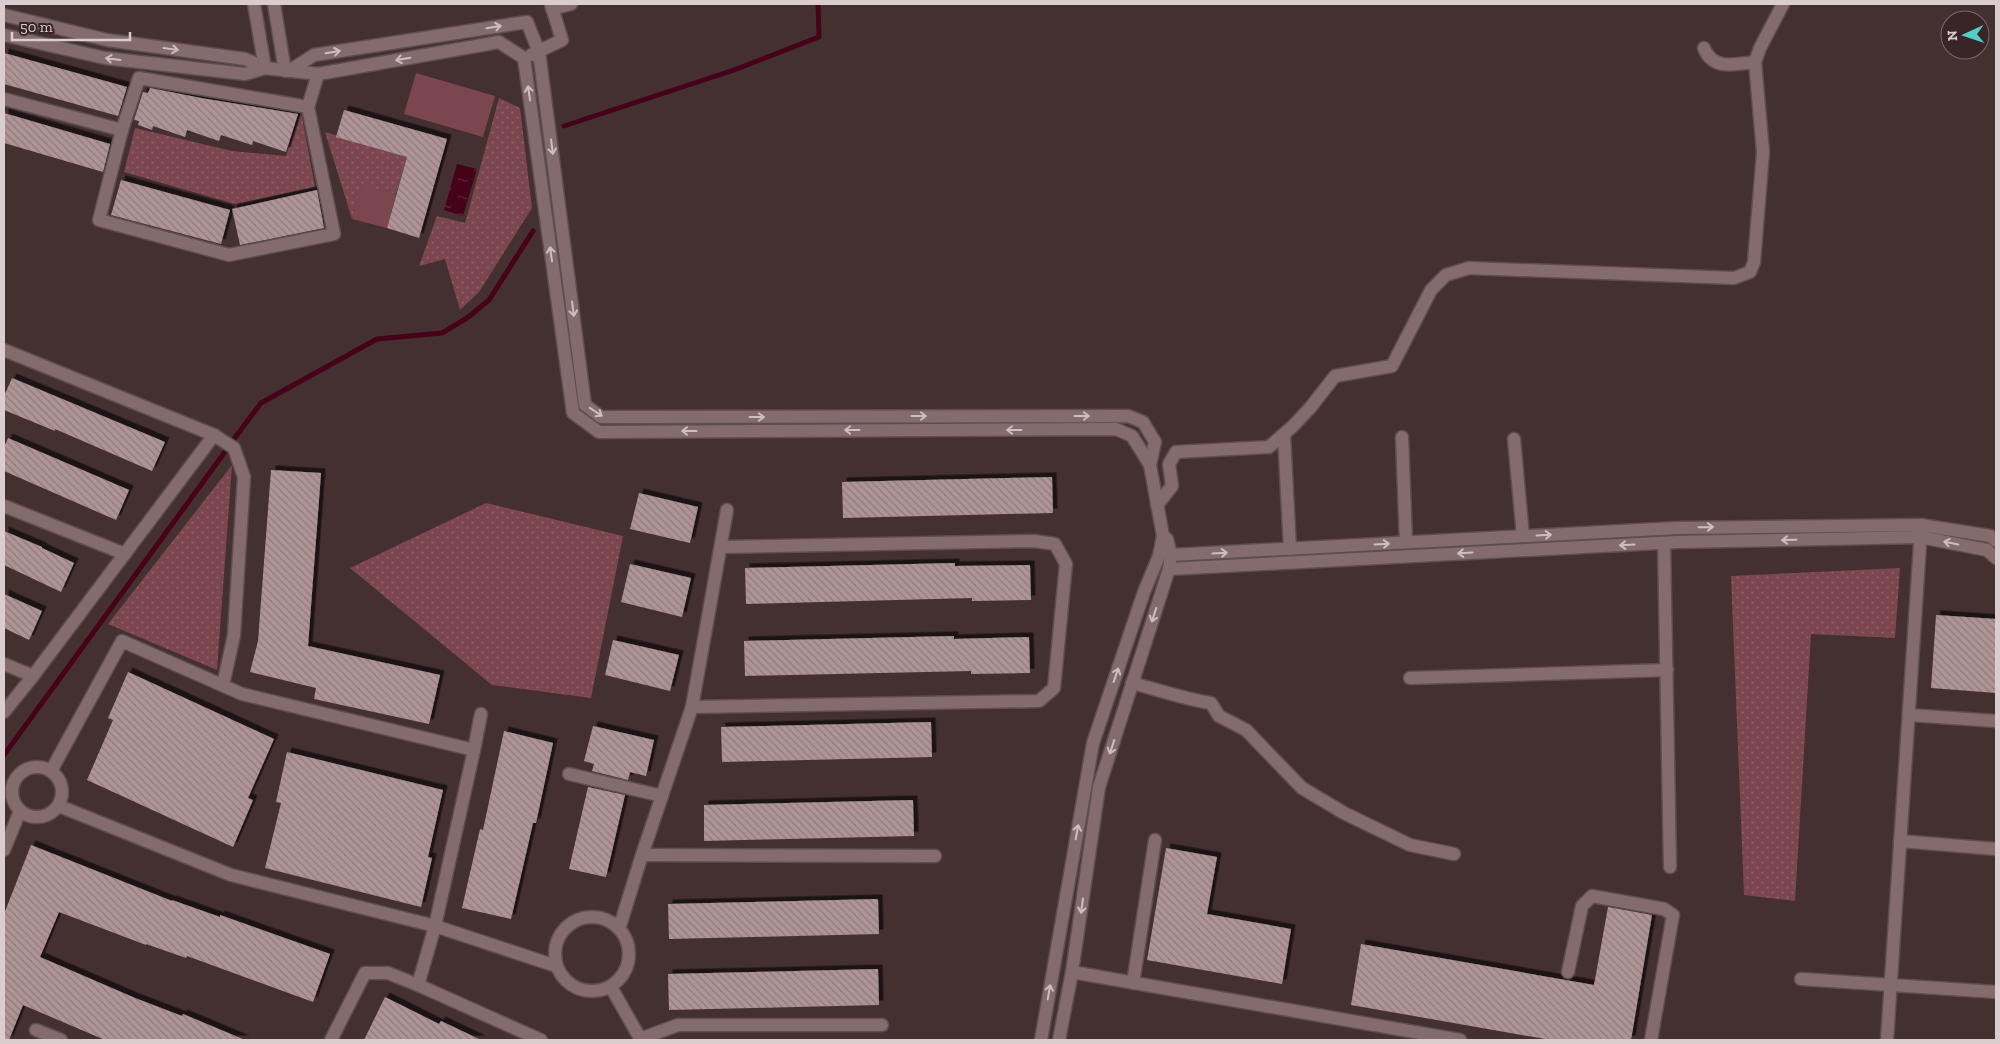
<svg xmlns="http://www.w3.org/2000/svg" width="2000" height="1044" viewBox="0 0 2000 1044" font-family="'Zilla Slab',serif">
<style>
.green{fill:#7c464f}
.park{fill:url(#park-dots)}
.water{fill:url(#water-ripples)}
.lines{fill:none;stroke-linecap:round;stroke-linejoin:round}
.stream{stroke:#460218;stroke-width:5}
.building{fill:url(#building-back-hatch);filter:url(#shadow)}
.minor-casing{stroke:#5f4d50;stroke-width:15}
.minor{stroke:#846b6e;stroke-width:12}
.oneway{stroke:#cebec0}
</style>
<defs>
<pattern id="park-dots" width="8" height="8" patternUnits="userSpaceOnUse" patternTransform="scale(1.25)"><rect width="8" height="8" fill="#7c464f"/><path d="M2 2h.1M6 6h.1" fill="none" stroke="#8e6067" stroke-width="1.8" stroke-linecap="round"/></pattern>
<pattern id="water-ripples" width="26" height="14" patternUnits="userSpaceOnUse" patternTransform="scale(1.25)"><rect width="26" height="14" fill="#460218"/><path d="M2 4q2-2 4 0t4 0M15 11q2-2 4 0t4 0" fill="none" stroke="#602639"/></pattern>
<pattern id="building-back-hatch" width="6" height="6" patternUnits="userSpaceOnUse" patternTransform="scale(1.25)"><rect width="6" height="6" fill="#af9497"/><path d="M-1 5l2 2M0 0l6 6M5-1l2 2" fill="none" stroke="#8e7a7c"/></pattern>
<filter id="shadow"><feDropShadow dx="4.5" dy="-4.5" stdDeviation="0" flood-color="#0009"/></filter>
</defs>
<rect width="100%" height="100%" fill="#442f31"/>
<g class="green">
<polygon points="416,73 495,96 483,137 404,114"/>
<polygon points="361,184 396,194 387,228 352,219"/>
</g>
<g class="park">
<polygon points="499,98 520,108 532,208 479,292 460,310 445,259 419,266 437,216 465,223"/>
<polygon points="301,112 315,187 235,204 124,172 135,128 232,151 286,156"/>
<polygon points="325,132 407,157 396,194 361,185 352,219"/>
<polygon points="232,465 217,670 108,624"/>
<polygon points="486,503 623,536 591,698 492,685 350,568"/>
<polygon points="1900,568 1895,638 1811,634 1795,901 1744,895 1731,576"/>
</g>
<polygon class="water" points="457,164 477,169 463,216 444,210"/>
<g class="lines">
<g class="stream">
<polyline points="564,126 734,70 819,37 818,4"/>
<polyline points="231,443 261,403 377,339 442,333 467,318 489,300 533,231"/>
<polyline points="4,755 227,449"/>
</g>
</g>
<g class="building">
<polygon points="4,53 127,87 118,116 4,84"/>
<polygon points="150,88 201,98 298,114 286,152 253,141 252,145 221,135 219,141 187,130 185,137 153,126 152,130 138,125 139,121 134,120 143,92 148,93"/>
<polygon points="344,110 447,139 419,238 387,228 407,157 336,137"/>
<polygon points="4,113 110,144 103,172 4,143"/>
<polygon points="121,180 230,210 221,244 111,215"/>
<polygon points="317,190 324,228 240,245 232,209"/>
<polygon points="12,378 165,442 152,471 55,429 55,431 4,410 4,396"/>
<polygon points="8,438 129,490 116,520 4,471 4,447"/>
<polygon points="271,470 321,473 308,646 440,675 429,724 314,699 316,688 250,672 258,641"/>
<polygon points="1052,477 1053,513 843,518 842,482"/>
<polygon points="639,493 698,507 690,543 630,529"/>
<polygon points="4,531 42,547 42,548 74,563 61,592 4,565"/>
<polygon points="955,563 955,566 1030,565 1031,600 972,601 972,598 746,604 745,568"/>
<polygon points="630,564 691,578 682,617 621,602"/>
<polygon points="4,594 42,611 29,640 4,628"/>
<polygon points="1936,615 1996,619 1996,693 1931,688"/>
<polygon points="954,636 954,639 1029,637 1030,673 971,674 971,671 745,676 744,641"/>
<polygon points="613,640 679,655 670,691 605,675"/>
<polygon points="128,672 274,739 248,798 253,800 233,847 87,780 113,720 108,718"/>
<polygon points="931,722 932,757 722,762 721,727"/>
<polygon points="593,726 654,740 646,776 630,772 628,780 592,771 594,764 584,761"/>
<polygon points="504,731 553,743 536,823 533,823 511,919 462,908 480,829 483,830"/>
<polygon points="287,752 443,790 428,857 432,858 421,907 265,868 281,803 276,802"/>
<polygon points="588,787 625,795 606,877 569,869"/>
<polygon points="913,800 914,836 704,841 704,805"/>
<polygon points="31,845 172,901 172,900 220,917 220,915 330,954 313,1002 187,956 186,958 146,944 146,945 59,912 40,957 135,998 182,1016 183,1014 245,1040 105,1040 23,1005 9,1040 4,1040 4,914"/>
<polygon points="1166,848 1217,857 1207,914 1291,929 1282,984 1147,960"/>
<polygon points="878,899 879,934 669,939 668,904"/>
<polygon points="1608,907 1652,915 1631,1040 1551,1040 1351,1005 1361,944 1594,985"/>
<polygon points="878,969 879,1005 669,1010 668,974"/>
<polygon points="385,997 439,1024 441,1021 481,1040 364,1040"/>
</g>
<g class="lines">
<g class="minor-casing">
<g id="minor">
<polyline points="254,4 265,68"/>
<polyline points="274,4 285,71"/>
<polyline points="552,9 571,4"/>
<polyline points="4,15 107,40 245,59 265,68 318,74 499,42 524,58 573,413 599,432 1116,429 1132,436 1150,465"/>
<polyline points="4,35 105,58 245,74 265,68"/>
<path d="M1704 48C1713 71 1735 64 1755 62"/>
<polyline points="531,55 562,40 551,4"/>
<polyline points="289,71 314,55 527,22 539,52 585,405 601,417 1128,416 1143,422 1155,442 1150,465 1163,536 1167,539 1171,555 1169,569 1099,787 1072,972 1059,1040"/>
<polyline points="4,99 122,130"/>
<polyline points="308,107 139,78 122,130 99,220 229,255 334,234 308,107 318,74"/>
<polyline points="4,350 214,435 33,676 4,712"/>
<polyline points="214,435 234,448 244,477 234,635 223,685"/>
<polyline points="1284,435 1290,549"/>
<polyline points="1402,437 1406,542"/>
<polyline points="1514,439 1523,536"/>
<polyline points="1157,505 1172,486 1169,464 1176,452 1269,447 1293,426 1310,408 1335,376 1392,366 1431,290 1446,275 1469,268 1734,278 1750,272 1754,262 1763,152 1755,62 1760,48 1783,4"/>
<polyline points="4,506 125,554"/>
<polyline points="1664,543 1670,867"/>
<polyline points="1171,555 1677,528 1921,525 1990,536 1996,541"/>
<polyline points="1169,569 1677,542 1920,537 1987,550 1996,558"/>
<polyline points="4,664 33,676"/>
<polyline points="1410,678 1667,670"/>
<path d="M1132 683C1159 690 1184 699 1211 703L1219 716 1246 730 1302 788 1344 813 1410 845 1454 854"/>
<polyline points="692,707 1039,701 1054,688 1066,564 1055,544 1034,541 721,547"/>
<polyline points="1909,715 1996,721"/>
<polyline points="474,750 481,714"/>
<circle cx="37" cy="792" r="25"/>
<polyline points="51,771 122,641 242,694 474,750 435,926 418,985"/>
<polyline points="569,774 662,796"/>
<polyline points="59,806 231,875 435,926 556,966"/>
<polyline points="1900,841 1996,849"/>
<polyline points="4,850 20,811"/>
<polyline points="642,855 935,856"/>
<circle cx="592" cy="954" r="37"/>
<polyline points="619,929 642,855 692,707 727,510"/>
<polyline points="1072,972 1460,1040"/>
<polyline points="1568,972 1582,906 1592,896 1664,909 1673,915 1651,1040"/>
<polyline points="1801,979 1996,992"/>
<polyline points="1133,983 1155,840"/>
<polyline points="611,987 641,1040"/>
<polyline points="36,1030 61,1040"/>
<polyline points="640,1039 678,1025 882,1025"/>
<polyline points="331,1040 365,973 388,973 418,985 541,1040"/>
<polyline points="1041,1040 1093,743 1144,592 1159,556 1163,536"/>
<polyline points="1887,1040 1921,529"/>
</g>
</g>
<use href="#minor" class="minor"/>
</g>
<defs><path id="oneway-shaft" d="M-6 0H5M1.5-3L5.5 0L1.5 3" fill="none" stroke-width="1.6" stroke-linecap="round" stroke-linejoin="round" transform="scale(1.25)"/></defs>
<g class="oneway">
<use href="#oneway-shaft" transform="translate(494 27) rotate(-9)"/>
<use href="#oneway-shaft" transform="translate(171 49) rotate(8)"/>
<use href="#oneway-shaft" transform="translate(333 52) rotate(-9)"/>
<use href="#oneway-shaft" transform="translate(113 59) rotate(-173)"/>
<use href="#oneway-shaft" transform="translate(403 59) rotate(170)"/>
<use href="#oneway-shaft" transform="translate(529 93) rotate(-98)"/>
<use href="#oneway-shaft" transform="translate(552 147) rotate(83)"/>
<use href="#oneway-shaft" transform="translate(551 254) rotate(-98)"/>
<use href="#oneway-shaft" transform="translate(573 309) rotate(83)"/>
<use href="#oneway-shaft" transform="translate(596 412) rotate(33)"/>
<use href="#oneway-shaft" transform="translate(919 416)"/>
<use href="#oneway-shaft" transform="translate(1082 416)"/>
<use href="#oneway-shaft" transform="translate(757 417)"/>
<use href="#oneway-shaft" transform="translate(852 430) rotate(180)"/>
<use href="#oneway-shaft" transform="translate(1014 430) rotate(180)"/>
<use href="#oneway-shaft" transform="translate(689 431) rotate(180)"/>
<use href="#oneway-shaft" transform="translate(1706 527) rotate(-1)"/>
<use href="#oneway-shaft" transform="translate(1544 535) rotate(-3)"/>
<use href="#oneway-shaft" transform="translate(1789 540) rotate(179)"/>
<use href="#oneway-shaft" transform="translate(1951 543) rotate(-169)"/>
<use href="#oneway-shaft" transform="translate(1382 544) rotate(-3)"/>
<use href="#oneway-shaft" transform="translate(1627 545) rotate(177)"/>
<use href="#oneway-shaft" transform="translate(1220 553) rotate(-3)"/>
<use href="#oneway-shaft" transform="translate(1465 553) rotate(177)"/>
<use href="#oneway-shaft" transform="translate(1154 615) rotate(108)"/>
<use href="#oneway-shaft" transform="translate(1116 675) rotate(-71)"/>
<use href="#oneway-shaft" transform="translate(1112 747) rotate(108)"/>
<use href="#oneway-shaft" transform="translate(1077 832) rotate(-80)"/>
<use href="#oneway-shaft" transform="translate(1082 906) rotate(98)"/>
<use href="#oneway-shaft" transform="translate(1049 992) rotate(-80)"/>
</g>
<rect width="2000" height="1044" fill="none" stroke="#dbcdcf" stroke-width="10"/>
<g transform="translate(1965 35) rotate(267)"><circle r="24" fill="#392528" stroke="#7a686b"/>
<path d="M0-4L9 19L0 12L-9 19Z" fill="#54cdc7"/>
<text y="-8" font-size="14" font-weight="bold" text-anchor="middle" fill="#dbcdcf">N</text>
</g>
<path d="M12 32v8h118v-8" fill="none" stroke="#dbcdcf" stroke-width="2.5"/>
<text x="20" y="32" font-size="15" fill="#dbcdcf" stroke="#392528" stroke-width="4" paint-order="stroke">50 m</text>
</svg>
